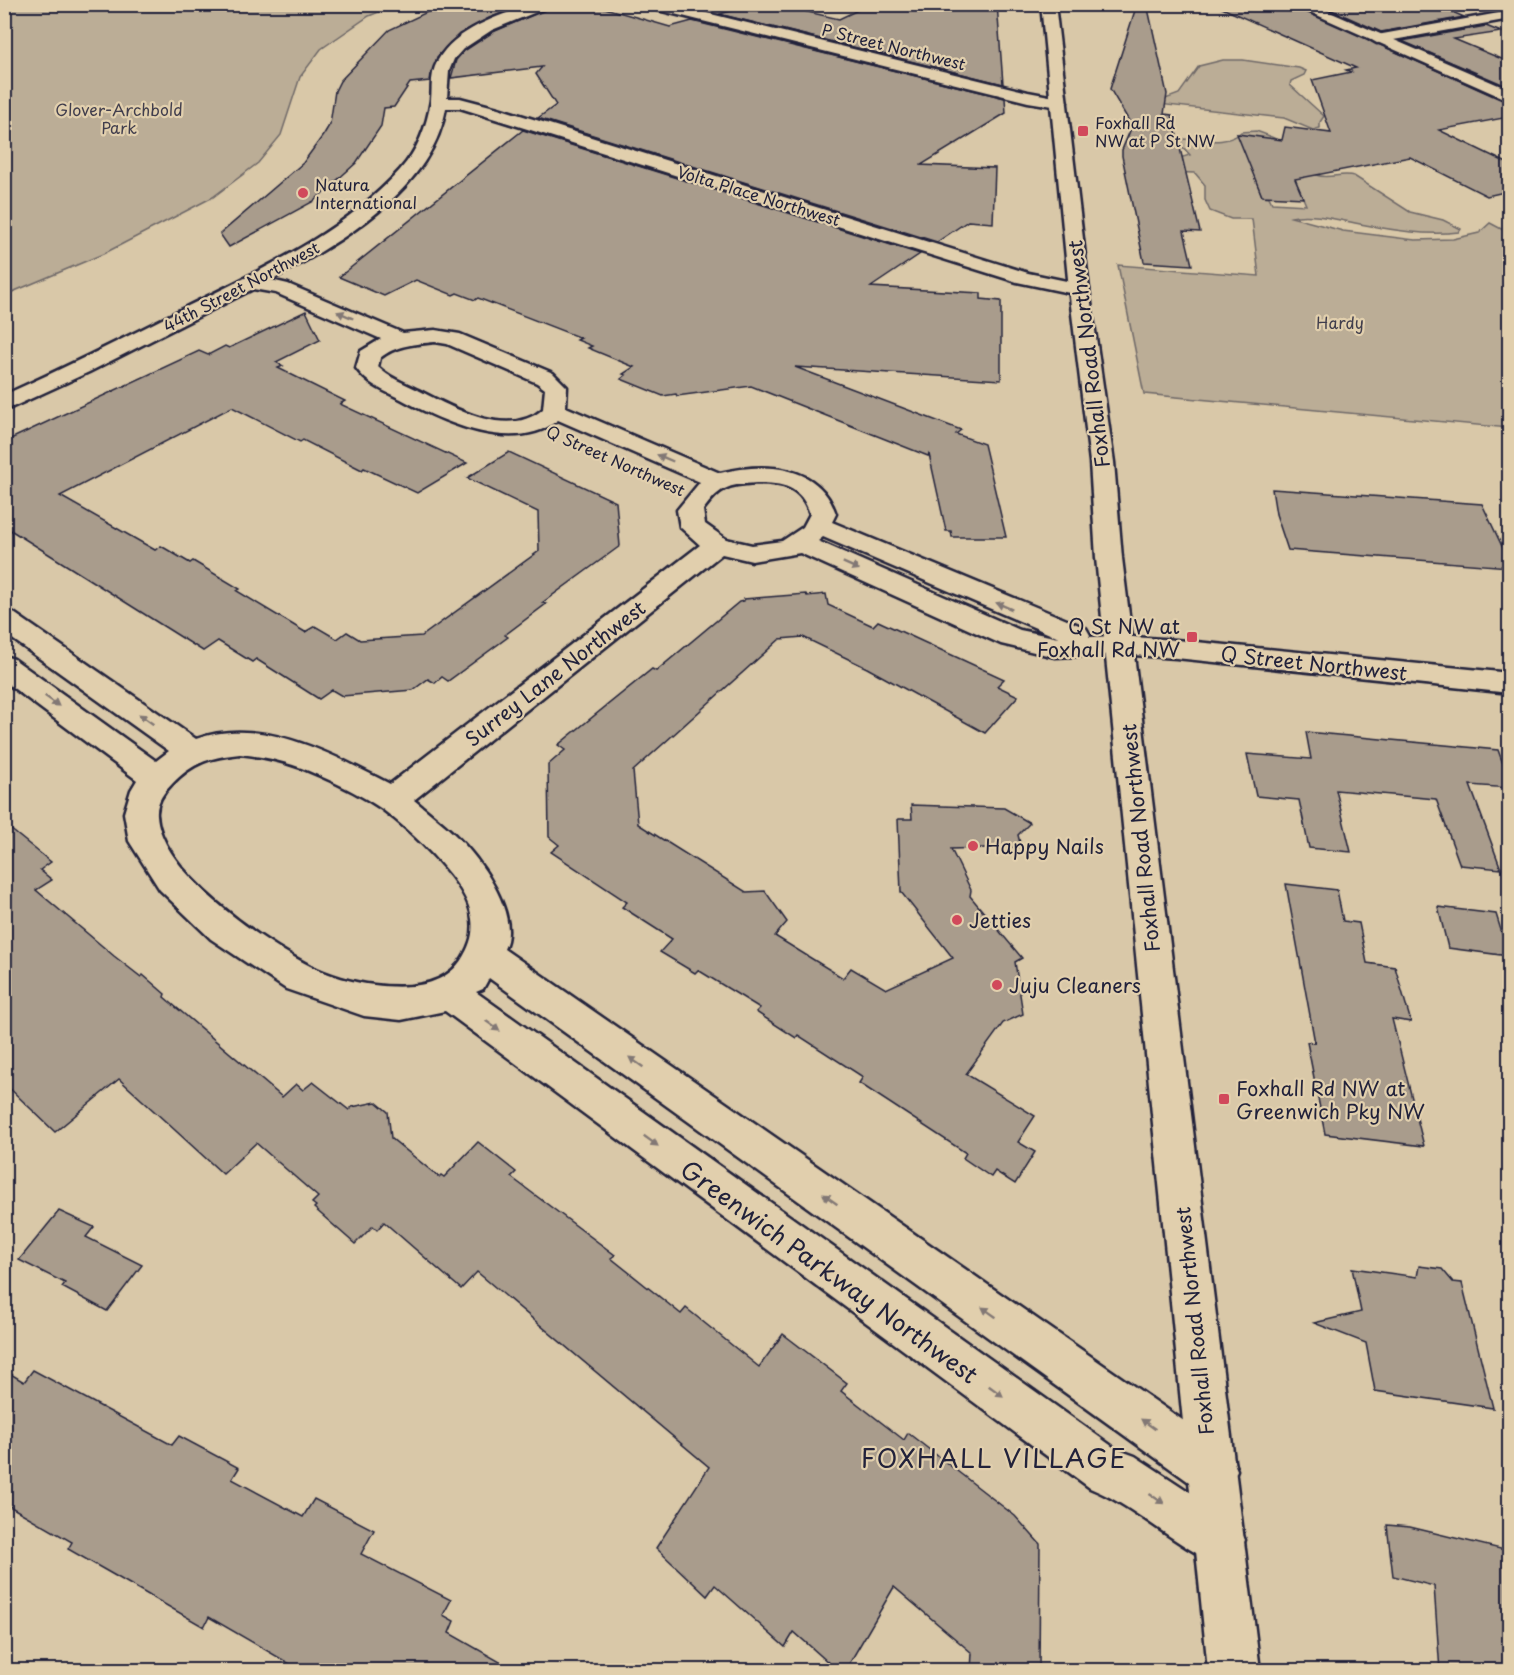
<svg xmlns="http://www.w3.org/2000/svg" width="1514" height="1675" viewBox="0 0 1514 1675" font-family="'Playpen Sans',sans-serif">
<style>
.green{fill:#bbad96;stroke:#6e6868;stroke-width:1.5;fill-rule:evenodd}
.building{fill:#a99c8c;stroke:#22223b;stroke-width:1.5}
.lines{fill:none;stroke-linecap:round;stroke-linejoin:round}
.minor-casing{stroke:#22223b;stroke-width:5}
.major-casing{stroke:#22223b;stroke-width:5}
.minor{fill:#e1cfad;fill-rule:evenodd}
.major{fill:#e1cfad;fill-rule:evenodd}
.oneway{fill:#827874}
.poi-dot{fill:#d1495b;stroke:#e1cfad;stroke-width:2}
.labels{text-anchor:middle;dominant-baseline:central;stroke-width:4.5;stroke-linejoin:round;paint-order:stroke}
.far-street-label{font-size:16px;fill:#22223b;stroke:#e1cfad}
.far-park-label{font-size:16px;fill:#413e4d;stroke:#e1cfad}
.far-poi-label{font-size:16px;fill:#22223b;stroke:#e1cfad;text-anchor:start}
.street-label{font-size:20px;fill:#22223b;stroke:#e1cfad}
.poi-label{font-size:20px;fill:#22223b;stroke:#e1cfad;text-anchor:start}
.near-street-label{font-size:24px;fill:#22223b;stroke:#e1cfad}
.near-neighbourhood-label{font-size:26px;letter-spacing:1.5px;fill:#22223b;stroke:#e1cfad}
</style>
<rect width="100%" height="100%" fill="#d9c8a8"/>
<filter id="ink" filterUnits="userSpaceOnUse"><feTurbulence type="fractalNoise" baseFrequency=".0167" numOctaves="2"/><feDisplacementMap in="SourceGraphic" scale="12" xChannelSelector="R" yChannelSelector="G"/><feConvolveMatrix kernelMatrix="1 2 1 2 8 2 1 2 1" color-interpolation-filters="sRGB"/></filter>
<g filter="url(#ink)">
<g class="green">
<polygon points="5,4 396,4 396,5 369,16 321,49 300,77 281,135 258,163 213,197 103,254 5,295"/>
<polygon points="1223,60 1243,60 1299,68 1306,71 1304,75 1291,81 1290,85 1324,116 1320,122 1320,128 1313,130 1284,118 1158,104 1160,101 1179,94 1199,66"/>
<path d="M1256 131C1268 135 1285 142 1294 151 1303 158 1304 171 1316 175 1329 180 1341 172 1354 176L1410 212 1443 220 1461 229 1459 232C1426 236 1392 230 1360 224 1339 220 1311 212 1291 217L1343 231 1415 240 1453 239 1479 233 1490 223 1509 233V428L1144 394 1118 265 1259 276 1252 219H1231L1210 211 1205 200V185L1195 173 1137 171 1190 155 1177 141 1182 139C1200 139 1228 146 1241 132ZM1295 179 1306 205 1272 203 1269 197 1262 196 1257 183Z"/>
</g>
<g class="building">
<polygon points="444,4 525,4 489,18 459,34 437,57 430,81 410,83 394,107 384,108 381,126 356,163 314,201 229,247 220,234 303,163 324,134 330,124 335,91 340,81 389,30"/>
<polygon points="558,4 591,4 670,27 692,21 1005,98 1006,113 921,165 995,168 993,223 968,221 937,242 538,118 556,105 536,74 542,67 451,78 456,60 464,51 493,32"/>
<polygon points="758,4 771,10 781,6 839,19 864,7 955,11 956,4 997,4 1003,84 719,14"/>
<polygon points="1137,4 1147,4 1167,94 1164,114 1172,115 1200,232 1184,231 1192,265 1144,262 1122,156 1122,150 1132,126 1110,89"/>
<polygon points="1213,4 1290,4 1509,103 1509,117 1439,130 1509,164 1509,191 1487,196 1410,157 1295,179 1303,198 1262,196 1237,134 1282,140 1285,127 1331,133 1312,80 1351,72 1346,70 1356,68"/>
<polygon points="1318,4 1434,4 1464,17 1381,32"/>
<polygon points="1486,26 1501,32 1454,39 1509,62 1509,87 1402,41"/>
<polygon points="523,130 920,254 871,287 981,293 981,299 1001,301 1001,380 795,367 961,430 956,434 984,444 1006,537 952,537 951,531 946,531 929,454 928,456 751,386 677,396 676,394 663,396 621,379 626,375 623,374 634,367 588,348 592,346 577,340 581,338 478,298 475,300 457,293 453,295 416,280 384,296 339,277"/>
<polygon points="306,311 320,340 276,362 283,366 278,368 345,401 340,404 467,463 417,493 364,468 362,470 303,440 300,442 232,407 60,496 155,550 161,546 190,563 193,561 240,589 237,591 305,632 315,626 337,639 347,632 360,640 422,636 539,551 538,512 467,478 509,452 616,502 620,546 542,603 546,604 505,635 508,637 448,681 442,677 435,683 428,679 413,690 342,696 332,690 319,699 256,659 252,662 218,641 203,651 4,526 4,442 199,351 208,355 225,346 229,348"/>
<polygon points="1272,489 1482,504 1509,561 1509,567 1288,550 1276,514"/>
<polygon points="806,594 807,596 826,594 828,605 873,626 878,621 1004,679 997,686 1018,696 985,733 867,668 803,637 780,639 633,771 638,824 746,892 765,891 787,922 775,936 843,978 851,968 886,989 953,958 901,892 898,819 912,819 911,805 1004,808 1030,823 1018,835 1021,847 951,849 971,890 970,896 1022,958 1015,962 1023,1014 1003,1023 966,1074 1035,1116 1018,1142 1035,1152 1015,1184 995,1171 991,1177 963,1158 966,1153 859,1083 863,1077 798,1035 796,1038 756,1012 760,1008 698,970 695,973 660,952 672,939 622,907 627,902 551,852 559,845 549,837 548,765 565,750 558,745 652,669 656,671 739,602 744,601 744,599"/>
<polygon points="1306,732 1498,750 1509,780 1509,788 1470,785 1501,869 1460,865 1436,799 1336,790 1351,852 1309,848 1299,800 1256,796 1247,754 1311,759"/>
<polygon points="4,824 51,862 40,870 52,880 36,890 114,956 141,977 143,975 165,994 164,997 282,1097 296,1084 303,1090 313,1082 349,1110 352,1107 376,1102 388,1112 391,1138 439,1177 441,1175 444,1177 478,1142 516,1172 511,1177 615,1255 611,1258 681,1314 686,1308 759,1367 783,1334 847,1383 841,1391 904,1440 908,1433 1015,1516 1040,1544 1039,1671 971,1671 972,1653 894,1587 845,1671 838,1671 794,1632 785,1647 715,1585 707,1596 656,1548 709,1467 477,1272 461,1289 384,1222 377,1230 373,1226 355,1244 314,1208 316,1206 312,1203 318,1197 256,1143 223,1174 119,1079 55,1132 4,1083"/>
<polygon points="1286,884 1337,890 1343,921 1359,923 1367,963 1395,967 1411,1022 1392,1019 1424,1146 1325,1134 1307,1042 1315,1043"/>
<polygon points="1438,907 1496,914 1509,956 1448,948"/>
<polygon points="59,1211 94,1227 86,1237 142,1265 107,1311 62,1287 65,1283 19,1260"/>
<polygon points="1419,1266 1442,1269 1453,1282 1462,1283 1493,1408 1375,1391 1366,1343 1314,1323 1361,1312 1352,1268 1417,1277"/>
<polygon points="4,1370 24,1382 33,1370 172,1445 179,1436 239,1468 232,1479 303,1517 314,1499 374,1530 361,1554 451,1600 443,1615 454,1621 449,1633 516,1671 302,1671 209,1617 204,1627 112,1574 68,1549 72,1542 4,1503"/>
<polygon points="1387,1525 1410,1527 1509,1551 1509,1671 1440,1671 1434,1586 1393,1576"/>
</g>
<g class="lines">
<g class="minor-casing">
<g id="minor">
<path d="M534 4H556L492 30 463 49 454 59 449 71 447 98H460L498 108 1028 273 1086 285 1089 289 1086 293 1079 295 1017 282 460 108H446C432 191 339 243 271 280L288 284 403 333 435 330 460 334 553 373 567 387 566 407 720 473C765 462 819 464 836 514L832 522 1086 628 1090 635 1089 637 1119 636 1176 640 1510 673V693L1176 658 1119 654 1055 657 1001 644 800 553 752 561 722 554 414 800C428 812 443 823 456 836 480 858 521 916 504 949L1230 1453 1237 1470 1230 1487 1213 1494 1196 1487 489 978 483 989 476 992 1116 1449 1135 1456 1237 1523 1245 1540 1237 1557 1220 1565C1173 1545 1137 1507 1090 1488L445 1011 401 1020 364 1016 286 989 211 939 160 890 129 841 124 813 131 790 137 780 4 681V656L14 659 156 761 169 751 4 633V610L14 613 196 739C262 715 333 755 390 784L700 545 680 527 677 510 700 482 558 420C514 455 443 422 401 399 384 391 367 384 356 368L361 351 381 339 276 293 253 289 89 372 4 411V395C66 367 127 337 188 306 263 269 343 233 400 170 418 150 427 126 431 100 432 91 431 82 433 73 443 32 500 15 534 4ZM435 342 447 344 537 383 545 389 543 409C508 440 451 407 418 390 404 383 389 378 378 367L380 358C396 345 415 344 435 342ZM756 483C783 483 801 486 810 514L803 527 782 541 752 545 726 539 705 524 703 510C720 487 727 485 756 483ZM823 537 1059 638 1020 630 818 541ZM240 754C267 757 293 763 318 775 339 784 363 796 382 809 409 829 470 884 472 919 474 934 470 945 463 957 445 988 406 989 374 985 354 983 328 975 310 966 261 940 161 873 157 815 156 802 164 792 172 784 193 762 211 757 240 754Z"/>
<polygon points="645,4 670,4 1028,92 1065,99 1067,102 1059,107 1028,102 646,7"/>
<polygon points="1510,11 1510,19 1377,43 1370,39 1377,35"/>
</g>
</g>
<g class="major-casing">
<g id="major">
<polygon points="1041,4 1055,4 1089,289 1114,462 1122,558 1260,1670 1208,1670 1096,558 1090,462 1069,289"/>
<polygon points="1292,4 1311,4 1510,90 1510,101"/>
</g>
</g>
<use href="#minor" class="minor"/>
<use href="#major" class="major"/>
</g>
<defs><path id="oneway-solid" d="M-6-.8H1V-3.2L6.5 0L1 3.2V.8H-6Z" transform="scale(1.5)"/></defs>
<g class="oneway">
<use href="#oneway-solid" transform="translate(345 315) rotate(-157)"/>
<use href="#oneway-solid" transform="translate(665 458) rotate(-157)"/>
<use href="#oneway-solid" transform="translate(851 566) rotate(24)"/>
<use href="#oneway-solid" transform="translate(1004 606) rotate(-157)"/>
<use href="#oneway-solid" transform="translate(52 701) rotate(36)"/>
<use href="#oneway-solid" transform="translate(146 719) rotate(-145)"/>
<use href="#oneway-solid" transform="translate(493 1026) rotate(36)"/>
<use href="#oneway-solid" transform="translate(636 1062) rotate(-145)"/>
<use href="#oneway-solid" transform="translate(651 1141) rotate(36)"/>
<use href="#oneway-solid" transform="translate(830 1199) rotate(-145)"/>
<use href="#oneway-solid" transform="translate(989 1312) rotate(-145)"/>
<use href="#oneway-solid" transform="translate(996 1391) rotate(36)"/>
<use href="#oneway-solid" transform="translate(1148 1424) rotate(-145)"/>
<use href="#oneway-solid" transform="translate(1157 1499) rotate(33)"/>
</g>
</g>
<g class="poi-dot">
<rect x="1077" y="125" width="12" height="12" rx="3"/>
<circle cx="303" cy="193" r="6"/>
<rect x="1186" y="631" width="12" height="12" rx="3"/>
<circle cx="973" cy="846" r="6"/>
<circle cx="957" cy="920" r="6"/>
<circle cx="997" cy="985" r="6"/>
<rect x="1218" y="1093" width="12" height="12" rx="3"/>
</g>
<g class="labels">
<g class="far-street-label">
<text transform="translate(894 46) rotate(14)">P Street Northwest</text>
<text transform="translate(759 195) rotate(17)">Volta Place Northwest</text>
<text transform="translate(241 286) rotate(-28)">44th Street Northwest</text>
<text transform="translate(616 460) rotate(24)">Q Street Northwest</text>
</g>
<g class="far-park-label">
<text x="119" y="109">Glover-Archbold<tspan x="119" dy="18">Park</tspan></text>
<text x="1340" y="322">Hardy</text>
</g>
<g class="far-poi-label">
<text x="1095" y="122">Foxhall Rd<tspan x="1095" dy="18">NW at P St NW</tspan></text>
<text x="315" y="184">Natura<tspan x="315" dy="18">International</tspan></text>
</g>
<g class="street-label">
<text transform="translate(1088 354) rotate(-97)">Foxhall Road Northwest</text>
<text transform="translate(1314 663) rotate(6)">Q Street Northwest</text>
<text transform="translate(555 673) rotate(-38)">Surrey Lane Northwest</text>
<text transform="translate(1140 838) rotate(-96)">Foxhall Road Northwest</text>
<text transform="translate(1194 1321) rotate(-96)">Foxhall Road Northwest</text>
</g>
<g class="poi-label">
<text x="1180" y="626" text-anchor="end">Q St NW at<tspan x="1180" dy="23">Foxhall Rd NW</tspan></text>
<text x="985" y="846">Happy Nails</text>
<text x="969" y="920">Jetties</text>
<text x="1009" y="985">Juju Cleaners</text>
<text x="1236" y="1088">Foxhall Rd NW at<tspan x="1236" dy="23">Greenwich Pky NW</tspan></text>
</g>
<g class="near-street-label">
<text transform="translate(830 1271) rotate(36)">Greenwich Parkway Northwest</text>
</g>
<g class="near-neighbourhood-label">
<text x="994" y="1457">FOXHALL VILLAGE</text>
</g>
</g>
<rect width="1514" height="1675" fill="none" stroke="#e1cfad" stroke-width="24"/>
<rect x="12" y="12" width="1490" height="1651" fill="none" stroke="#22223b" stroke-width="2" filter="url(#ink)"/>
</svg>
